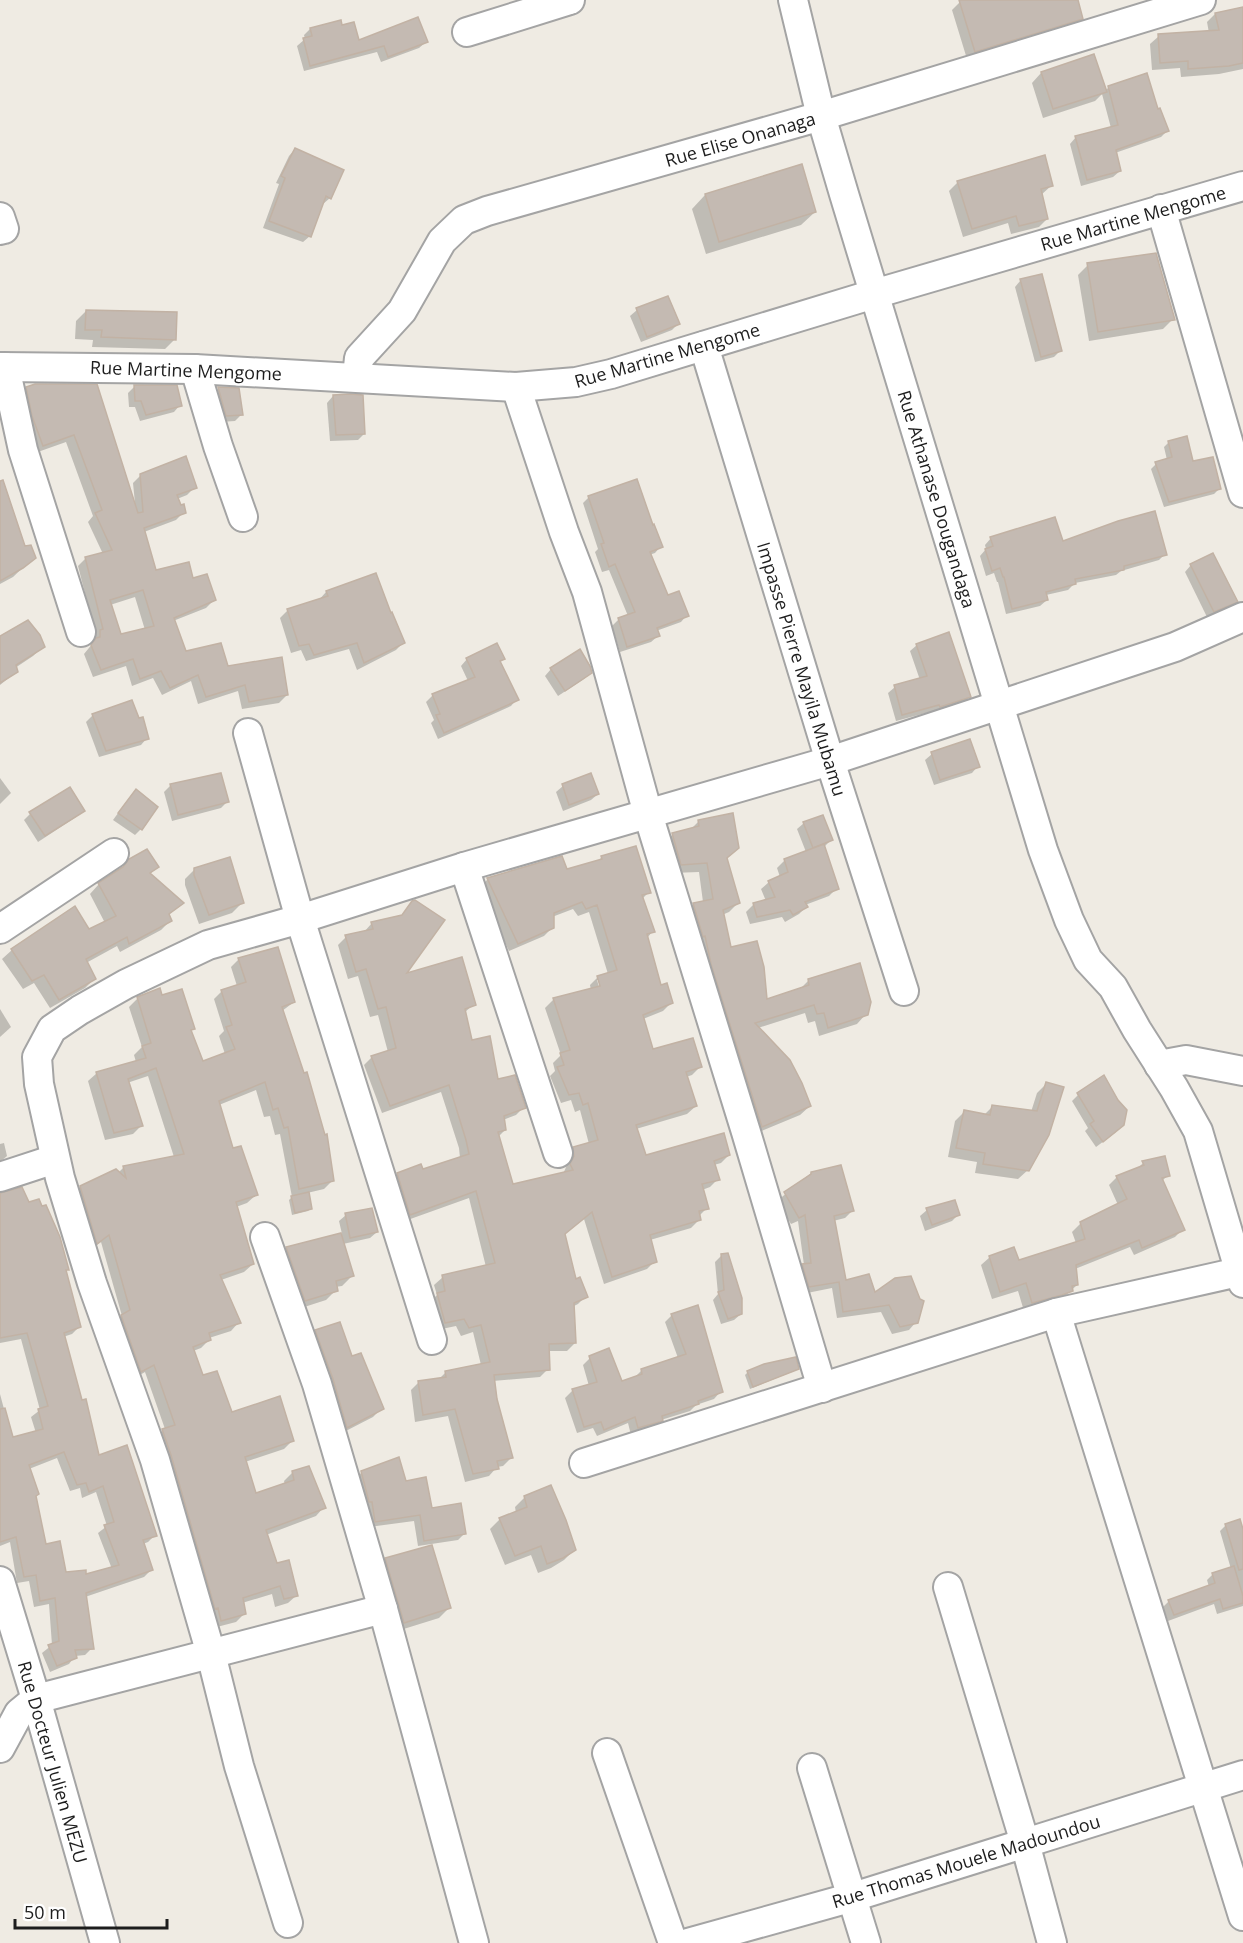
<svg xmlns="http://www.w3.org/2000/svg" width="1243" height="1943" viewBox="0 0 1243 1943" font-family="'Open Sans',sans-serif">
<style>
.shadow{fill:#0003;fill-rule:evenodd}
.building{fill:#c4bab2;stroke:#c2b2a4;stroke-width:1.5;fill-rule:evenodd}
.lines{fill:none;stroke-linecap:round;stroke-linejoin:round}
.minor-casing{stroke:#a4a4a4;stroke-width:32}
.minor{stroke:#fff;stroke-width:28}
.labels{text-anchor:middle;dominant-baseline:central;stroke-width:4.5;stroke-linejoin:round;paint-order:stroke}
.street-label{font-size:18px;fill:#1d1d1d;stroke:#fff}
</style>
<rect width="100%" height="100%" fill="#efebe3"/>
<g class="shadow">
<polygon points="967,0 1079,0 1076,1 1082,18 1074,26 967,59 952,10 960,2"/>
<polygon points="1243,9 1243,69 1219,74 1181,77 1180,68 1152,70 1150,44 1159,36 1209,33 1207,22 1215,14"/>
<polygon points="341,27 358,42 426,42 419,48 381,62 377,52 304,71 297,46 305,39 304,35 310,29"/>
<polygon points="1041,73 1105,91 1108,88 1146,75 1157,111 1167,131 1161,137 1115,153 1120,171 1113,177 1081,186 1070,144 1076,137 1111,128 1102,94 1095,101 1043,118 1032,83"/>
<polygon points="295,149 330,198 323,204 321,203 310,236 303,242 263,228 279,184 276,183 289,156"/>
<polygon points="1044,157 1051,186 1041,195 1047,219 1039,227 1011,234 1008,223 963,237 949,191 957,183"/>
<polygon points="705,195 815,212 801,225 706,254 692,209"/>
<polygon points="1088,265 1173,319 1163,329 1089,341 1078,275"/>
<polygon points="1021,280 1060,351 1054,357 1035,362 1015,287"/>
<polygon points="637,310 678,324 672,330 641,342 630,316"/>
<polygon points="86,311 175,339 165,349 92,347 93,340 75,339 76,321"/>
<path d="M35 385 135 503 133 483 141 475 195 487 187 495 177 499 184 512 176 520 144 532 155 572 192 580 214 600 206 608 173 621 185 653 227 667 287 695 279 703 242 709 238 691 198 704 191 681 162 695 153 678 132 686 126 666 93 677 84 654 93 643V639L96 636 78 566 86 558 103 554 88 522 93 516 66 442 35 453 19 396 27 388ZM135 597 145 630 120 636 110 605Z"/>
<polygon points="135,386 180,405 174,412 140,421 135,407 129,407 128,393"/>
<polygon points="219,388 241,415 235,421 220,422 212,395"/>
<polygon points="333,396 364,434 358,440 330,441 327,403"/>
<polygon points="1169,442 1219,489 1214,494 1164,507 1151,469 1156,464 1167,460 1164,447"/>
<polygon points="589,497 652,527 661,546 655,553 649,555 667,597 687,615 681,622 656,631 658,636 651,642 620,652 612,626 619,619 628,616 609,570 602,572 595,552 598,549 583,503"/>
<polygon points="0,512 24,547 34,557 13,577 0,584"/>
<polygon points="991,538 1062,543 1165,554 1159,560 1121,571 1116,575 1075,583 1068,590 1046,595 1047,600 1040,606 1006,614 998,582 997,582 994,573 986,576 980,556 986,549 985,545"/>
<polygon points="1191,565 1236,601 1230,608 1207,617 1185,572"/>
<polygon points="375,575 390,615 404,642 396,650 357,670 349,649 306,661 301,650 291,653 280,618 288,610 318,601 326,592"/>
<polygon points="0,637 43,646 33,656 15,668 16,672 0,685"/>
<polygon points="917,645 969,697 962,703 934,713 933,711 896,721 888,693 895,687 920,680 910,651"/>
<polygon points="579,651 590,673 584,679 558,696 545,676 551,669"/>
<polygon points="467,659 504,659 499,663 517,699 511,706 438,739 431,723 434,720 426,702 433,695 468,681 461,666"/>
<polygon points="93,715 147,738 141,745 99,757 86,722"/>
<polygon points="932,754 978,766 972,773 934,785 925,760"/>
<polygon points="220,774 227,802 221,808 172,821 164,792 170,786"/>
<polygon points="0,778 11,793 0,804"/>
<polygon points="563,786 598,794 591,800 563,811 556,792"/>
<polygon points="130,797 141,829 135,835 113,820"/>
<polygon points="83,811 76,817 38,842 24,820 30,814"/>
<polygon points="699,821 726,859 738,903 729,912 722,915 730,949 766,1001 799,990 809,980 866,1014 857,1024 819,1036 815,1021 808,1023 805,1013 758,1028 810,1106 800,1115 752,1135 684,914 694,905 703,902 699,872 672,873 664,844 673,834 690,830"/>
<polygon points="804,823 831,840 824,847 837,888 829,896 805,905 806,907 799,914 785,922 782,917 750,924 746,912 754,904 766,901 761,889 769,882 780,877 777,868 785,860 806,852 797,829"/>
<path d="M635 848 649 892 642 899 653 931 647 938 660 987 671 1003 663 1011 643 1019 652 1051 700 1067 692 1075 686 1077 696 1106 687 1114 636 1129 645 1157 729 1155 721 1163 714 1165 718 1179 710 1187 702 1190 707 1208 699 1216V1220L691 1228 650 1240 655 1261 647 1269 604 1284 584 1219 564 1234 575 1281 586 1296 578 1304 572 1307 575 1343 567 1351H547L548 1369 540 1377 493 1381 495 1399 511 1458 503 1466 497 1467 489 1476 465 1482 448 1416 415 1422 411 1390 419 1382 439 1379 446 1372 481 1365 473 1332 461 1336 456 1326 437 1330 430 1302 437 1295 434 1285 443 1277 486 1267 469 1198 402 1222 389 1182 398 1174 422 1171 460 1158 459 1148 441 1092 382 1113 364 1065 372 1057 388 1052 378 1015 370 1017 358 976 348 979 338 945 346 937 364 932 372 923 400 917 413 902 404 975 474 1004 464 1013 471 1041 496 1081 524 1107 516 1115 503 1120 505 1130 498 1137 512 1186 563 1174 567 1165 566 1156 574 1148 589 1144 580 1110 575 1112 571 1100 561 1103 550 1076 555 1071 553 1063 561 1055 545 1008 553 1000 591 990 590 985 598 977 608 974 589 912 578 916 573 909 552 917V928L544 936 509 951 480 887 488 879 566 871 597 862 601 858ZM597 980H600L601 994Z"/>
<polygon points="157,867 149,875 182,903 168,915 171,920 161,930 120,952 117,946 86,963 94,979 85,988 50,1008 34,983 23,989 2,959 12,950 89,931 105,923 90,894 99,884"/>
<polygon points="195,869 242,903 232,913 199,924 185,885 185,879"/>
<polygon points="239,959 294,1002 282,1011 333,1180 324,1189 307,1193 311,1208 308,1211 292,1215 289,1200 292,1197 280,1134 275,1135 270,1116 264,1117 256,1090 219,1105 232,1150 256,1195 247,1203 236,1207 253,1264 244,1272 221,1280 239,1322 231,1331 209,1338 210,1339 201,1348 193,1351 202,1377 231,1414 293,1440 284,1449 245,1462 255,1495 285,1485 284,1481 292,1473 308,1468 324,1507 316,1516 266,1535 276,1565 297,1595 288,1603 275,1607 272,1594 242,1603 245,1613 236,1622 213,1628 154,1439 165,1429 145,1372 133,1379 113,1325 122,1316 101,1242 89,1251 72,1195 80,1187 118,1173 124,1167 174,1157 148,1076 127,1083 141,1126 133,1134 105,1140 88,1081 97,1073 136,1062 134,1055 142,1047 129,1007 138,998 161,997 193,1029 190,1032 202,1063 225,1054 219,1036 224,1031 214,999 222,991 237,986 231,967"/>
<polygon points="0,1009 11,1027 0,1037"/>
<polygon points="1046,1084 1028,1170 1018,1179 975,1173 977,1162 948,1157 955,1121 964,1112 984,1115 993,1106 1031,1112 1037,1093"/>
<polygon points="1078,1095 1116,1132 1096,1147 1085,1131 1088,1128 1072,1101"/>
<polygon points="4,1143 7,1156 0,1162 0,1144"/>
<polygon points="1143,1163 1168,1175 1162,1181 1183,1229 1175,1237 1134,1255 1130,1247 1075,1269 1077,1285 1063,1298 1024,1311 1018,1291 992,1299 981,1265 990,1257 1018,1262 1076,1243 1072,1232 1080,1224 1118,1205 1109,1185 1117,1177 1136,1170"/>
<polygon points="811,1173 852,1211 845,1218 833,1221 845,1282 874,1294 916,1322 909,1330 892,1334 881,1312 837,1318 832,1288 802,1294 796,1273 804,1265 798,1221 791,1224 777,1201"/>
<path d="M0 1195 67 1269 65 1271 79 1327 72 1334 63 1337 98 1457 155 1535 148 1542 143 1544 151 1570 144 1577 85 1597 92 1648 85 1655 75 1656 69 1664 50 1672 42 1653 52 1645 49 1604 34 1607 29 1581 17 1583 10 1542 0 1546V1394L12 1439 36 1433 31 1417 40 1410 21 1339 0 1343ZM57 1458 70 1491 80 1488 82 1498 96 1492 107 1526 98 1533 112 1569 85 1576 65 1573 45 1545 29 1469Z"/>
<polygon points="927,1210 958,1215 952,1221 925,1231 920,1216"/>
<polygon points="346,1215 377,1232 370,1238 343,1244 352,1276 342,1286 335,1287 336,1290 326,1300 295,1310 277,1258 287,1249 342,1234 339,1221"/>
<polygon points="722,1255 741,1314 734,1320 721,1324 713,1300 718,1294 715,1262"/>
<polygon points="672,1315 721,1391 714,1399 696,1405 690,1411 661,1420 654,1427 631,1435 628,1423 597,1436 593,1428 577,1433 565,1398 572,1391 589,1386 583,1365 590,1358 621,1383 634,1378 642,1370 678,1358 665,1322"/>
<polygon points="316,1331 351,1358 382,1408 373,1417 338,1435 307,1340"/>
<polygon points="797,1368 794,1371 750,1389 745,1375 748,1372"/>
<polygon points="362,1472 405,1483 431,1510 465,1533 458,1540 418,1546 414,1521 369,1527 355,1479"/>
<polygon points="525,1497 574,1550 564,1560 551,1568 538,1573 531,1555 505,1565 490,1529 500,1519 516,1513 515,1507"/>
<polygon points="1226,1525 1243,1534 1243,1606 1217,1614 1214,1604 1168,1621 1163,1607 1169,1601 1209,1587 1207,1580 1213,1574 1231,1569 1220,1531"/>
<polygon points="386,1560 449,1608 439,1618 394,1632 376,1569"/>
</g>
<g class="building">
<polygon points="959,0 1078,0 1083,19 975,52"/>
<polygon points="1243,7 1243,63 1229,66 1188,69 1188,61 1160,63 1158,34 1219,30 1215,13"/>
<polygon points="418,17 428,42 388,57 384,46 310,66 303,38 312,36 310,28 341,20 342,25 354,22 359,40"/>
<polygon points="1094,54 1107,92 1053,109 1041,72"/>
<polygon points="1147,73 1158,109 1160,108 1169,131 1116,150 1121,171 1087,180 1075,136 1118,125 1108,86"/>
<polygon points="295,148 344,170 331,199 326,196 311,237 269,221 285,178 281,176"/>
<polygon points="1045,155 1053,186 1041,189 1048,219 1019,226 1016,216 972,229 957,181"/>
<polygon points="802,164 816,212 719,242 705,194"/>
<polygon points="1156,253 1175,320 1098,332 1087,263"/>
<polygon points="1042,274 1062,351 1041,357 1020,279"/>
<polygon points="668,296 680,324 647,337 636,308"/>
<polygon points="86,310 177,312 176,340 101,337 102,330 85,330"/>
<path d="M35 384H97L138 513 143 512 140 474 186 456 197 488 177 495 181 505 184 504 186 513 144 528 156 570 189 562 193 578 207 574 216 600 174 618 186 651 221 643 228 666 282 657 288 695 249 702 245 685 206 697 198 675 170 688 161 671 140 679 133 659 101 670 91 645 96 638 100 637V630L103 629 85 557 112 550 95 513 102 510 74 435 43 446 32 416 26 387ZM143 590 154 626 121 634 110 600Z"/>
<polygon points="134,385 177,385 182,406 146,415 141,401 135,401"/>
<polygon points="218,387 239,388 243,415 226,416"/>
<polygon points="350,394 363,395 365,434 336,435 333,395"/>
<polygon points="1187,436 1193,461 1213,457 1221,489 1169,502 1155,462 1172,457 1168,441"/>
<polygon points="637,479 653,525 654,524 663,547 650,552 668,595 679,591 689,616 657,628 660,636 627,647 618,618 635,612 615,564 609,567 601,544 604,543 588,496"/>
<polygon points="3,480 25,546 31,545 36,558 23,568 0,581 0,481"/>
<polygon points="1155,511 1167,555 1124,566 1124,570 1075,579 1076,584 1046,592 1048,600 1012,609 1004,577 1003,577 1000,568 992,571 985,549 993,546 990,537 1055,517 1063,541 1118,521"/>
<polygon points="1213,553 1238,602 1214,612 1190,564"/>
<polygon points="376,573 391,613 392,612 405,643 364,663 357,643 314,655 309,644 299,646 287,609 328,596 326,591"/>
<polygon points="28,620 40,635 45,647 16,665 18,672 0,683 0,636"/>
<polygon points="949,632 971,697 940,707 939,705 902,715 894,685 927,676 916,644"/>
<polygon points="497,643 505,659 500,661 519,700 444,733 436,715 440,714 432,694 475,677 466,658"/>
<polygon points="580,649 590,666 592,673 565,691 550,668"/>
<polygon points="132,700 139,718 143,717 149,739 106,751 92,714"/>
<polygon points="970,739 980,767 940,780 931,752"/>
<polygon points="221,773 229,802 178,815 170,784"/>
<polygon points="591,773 599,794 569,805 562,784"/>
<polygon points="70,787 85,811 45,836 29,812"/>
<polygon points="136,789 158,807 142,830 118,813"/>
<polygon points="733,813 739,848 727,858 740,903 723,910 731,947 757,941 764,967 767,999 809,985 808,979 860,963 871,1002 868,1015 828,1028 824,1013 817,1014 814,1005 755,1023 790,1060 802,1083 811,1106 762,1127 711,964 705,936 703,937 693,903 713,899 707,863 681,865 672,833 699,826 698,820"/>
<polygon points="823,815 833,840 813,848 803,822"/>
<polygon points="824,844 839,889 805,902 808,907 793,915 790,910 757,917 753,903 775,897 768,881 788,872 784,859"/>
<polygon points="636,846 651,893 642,895 655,932 647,934 661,985 667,983 673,1003 643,1015 653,1049 693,1038 702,1067 686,1072 697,1106 636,1125 646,1155 724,1133 730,1155 714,1161 720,1180 702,1184 709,1209 699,1211 701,1220 650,1235 657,1262 612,1277 592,1212 565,1234 576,1279 580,1277 588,1297 574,1303 576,1343 549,1344 550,1370 494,1375 497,1399 513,1458 497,1461 499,1469 473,1474 455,1409 423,1415 418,1381 446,1377 445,1371 490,1362 481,1325 469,1328 464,1319 445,1323 437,1293 445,1291 442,1275 495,1263 476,1191 410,1215 397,1173 421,1164 423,1169 469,1154 466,1140 449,1085 390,1106 371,1056 396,1048 386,1007 378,1009 366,969 356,972 345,935 373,929 371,922 402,915 412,901 415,900 445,920 407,973 462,957 476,1005 465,1009 472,1040 490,1036 498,1079 515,1075 526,1108 504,1116 506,1130 498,1132 513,1184 573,1170 570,1164 574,1156 573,1147 598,1140 588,1103 583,1105 579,1093 569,1095 557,1067 564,1065 560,1053 570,1050 553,998 600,986 597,976 617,970 597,905 586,909 582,902 554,913 554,928 518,944 487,878 562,856 567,869 602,859 601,856"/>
<polygon points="147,849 159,867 150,873 184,903 169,914 172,921 129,944 127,937 86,959 96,979 59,1000 44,975 32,981 11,949 75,906 89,929 116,916 98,883 123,867 129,859"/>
<polygon points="230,857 244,903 209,915 194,875 194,868"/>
<polygon points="278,947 295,1002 282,1007 304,1073 307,1072 325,1135 327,1134 334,1181 299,1189 288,1127 284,1128 278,1108 273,1110 265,1082 219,1101 233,1148 241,1146 258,1195 236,1202 254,1264 220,1275 241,1323 209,1333 211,1340 193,1347 203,1375 217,1371 232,1412 280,1396 294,1441 245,1457 256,1493 294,1480 292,1471 309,1466 326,1508 266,1530 277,1563 289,1560 298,1596 284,1599 280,1586 243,1598 246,1614 221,1621 218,1608 215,1609 171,1455 162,1429 175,1425 154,1365 141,1372 121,1315 130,1310 109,1235 97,1244 80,1186 116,1169 126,1178 123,1166 184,1154 156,1068 128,1079 143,1126 114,1133 96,1072 146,1058 142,1046 151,1043 137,997 160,988 162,995 182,989 195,1029 191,1030 203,1061 235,1049 226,1027 232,1025 221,990 246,982 238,958"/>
<polygon points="1104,1075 1118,1100 1127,1110 1124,1125 1103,1142 1090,1124 1094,1121 1077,1093"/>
<polygon points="1046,1082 1064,1087 1049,1135 1029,1171 983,1164 985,1153 956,1148 964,1110 990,1115 992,1105 1037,1111"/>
<polygon points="1165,1156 1170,1176 1162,1178 1185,1230 1142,1248 1139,1240 1076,1265 1078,1285 1072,1286 1073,1291 1062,1295 1032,1303 1026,1283 1000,1292 989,1256 1014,1247 1019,1260 1085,1239 1080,1222 1127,1199 1116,1176 1144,1165 1142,1161"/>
<polygon points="841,1165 854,1211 834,1216 846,1280 869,1274 875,1292 895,1278 911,1276 920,1299 924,1301 918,1323 900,1327 889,1305 843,1312 839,1282 809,1287 802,1264 811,1263 805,1215 799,1218 784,1192 811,1174 811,1172"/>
<path d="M22 1187 29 1202 39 1199 42 1206 46 1205 60 1237 69 1270H66L81 1327 64 1333 82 1400 86 1399 99 1455 127 1445 157 1536 143 1540 153 1570 86 1593 94 1649 75 1650 77 1658 57 1666 48 1645 59 1641 55 1598 40 1601 36 1575 24 1577 16 1537 0 1542V1409L5 1408 13 1437 43 1429 38 1409 48 1406 27 1333 0 1338V1193ZM64 1452 77 1485 86 1483 89 1492 103 1486 114 1522 104 1525 119 1565 86 1574V1570L66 1572 60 1541 46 1544 36 1496 39 1494 29 1465Z"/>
<polygon points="309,1192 312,1209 295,1213 291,1196"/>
<polygon points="955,1200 960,1215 932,1225 926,1208"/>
<polygon points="372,1208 378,1232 350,1238 345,1213"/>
<polygon points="341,1233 354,1276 336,1281 338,1291 305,1301 286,1247"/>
<polygon points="728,1253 742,1298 742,1314 728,1319 718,1292 724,1290 721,1254"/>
<polygon points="698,1305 723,1392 698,1401 699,1404 662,1416 663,1421 638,1428 635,1417 604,1430 601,1422 584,1427 572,1389 597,1382 589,1356 609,1348 622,1381 642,1374 641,1369 686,1354 671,1314"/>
<polygon points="340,1322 352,1356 361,1353 384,1409 347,1428 333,1379 315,1330"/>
<polygon points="796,1357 799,1369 753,1387 747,1371 764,1364"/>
<polygon points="399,1457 406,1481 426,1477 432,1508 461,1503 466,1534 424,1541 420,1515 375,1522 372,1502 369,1502 361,1471"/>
<polygon points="551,1485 566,1520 576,1550 563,1558 547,1564 541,1546 515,1556 499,1518 527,1507 524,1496"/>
<polygon points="1240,1519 1243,1529 1243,1569 1239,1570 1225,1524"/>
<polygon points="432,1545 451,1608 404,1623 385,1558"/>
<polygon points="1234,1566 1243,1596 1243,1603 1223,1609 1220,1599 1174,1615 1168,1600 1215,1583 1212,1573"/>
</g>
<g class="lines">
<g class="minor-casing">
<g id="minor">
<polyline points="793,0 821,116 844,194 1043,850 1069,920 1088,960 1113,987 1137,1030 1174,1088 1198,1131 1243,1283"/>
<polyline points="467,32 570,0"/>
<polyline points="1161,209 1243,493"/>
<polyline points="0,217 4,229 0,230"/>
<polyline points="704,346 830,761 904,991"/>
<polyline points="0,367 195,369 516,387 576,382 611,374 874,294 1243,186"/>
<polyline points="5,367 23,450 81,632"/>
<polyline points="195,369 218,446 243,517"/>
<polyline points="357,377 359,358 402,311 442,241 464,220 487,211 821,116 1201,0"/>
<polyline points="516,387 564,532 587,592 648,814 746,1132 822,1388"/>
<polyline points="248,733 300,919 432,1340"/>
<polyline points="464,867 558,1153"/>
<polyline points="0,929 114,853"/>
<polyline points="1159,1065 1186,1060 1243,1071"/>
<polyline points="0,1177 55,1159"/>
<polyline points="265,1237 317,1384 383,1609 474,1943"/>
<polyline points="1056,1313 1243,1916"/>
<polyline points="584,1463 1056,1313 1243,1271"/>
<polyline points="0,1581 36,1699 105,1943"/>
<polyline points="948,1587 1025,1843 1052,1943"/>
<polyline points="0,1748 19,1713 36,1699 383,1609"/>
<polyline points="607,1753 673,1943"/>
<polyline points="812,1768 866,1943"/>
<polyline points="288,1923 239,1766 211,1654 155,1460 92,1283 60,1178 39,1084 37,1057 52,1029 80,1010 126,984 208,945 300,919 464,867 830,761 1175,647 1243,617"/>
<polyline points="688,1943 853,1897 1243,1775"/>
</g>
</g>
<use href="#minor" class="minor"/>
</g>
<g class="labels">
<g class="street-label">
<text transform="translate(740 139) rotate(-16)">Rue Elise Onanaga</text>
<text transform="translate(1133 218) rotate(-16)">Rue Martine Mengome</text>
<text transform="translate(667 355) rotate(-16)">Rue Martine Mengome</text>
<text transform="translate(186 370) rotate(2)">Rue Martine Mengome</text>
<text transform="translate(937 499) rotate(73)">Rue Athanase Dougandaga</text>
<text transform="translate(802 669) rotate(73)">Impasse Pierre Mayila Mubamu</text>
<text transform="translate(53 1762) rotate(74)">Rue Docteur Julien MEZU</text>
<text transform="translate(966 1861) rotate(-17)">Rue Thomas Mouele Madoundou</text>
</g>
</g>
<path d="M15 1919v9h152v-9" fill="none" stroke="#1d1d1d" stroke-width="3"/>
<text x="24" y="1919" font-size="18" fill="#1d1d1d" stroke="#ffffff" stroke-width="4.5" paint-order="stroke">50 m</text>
</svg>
